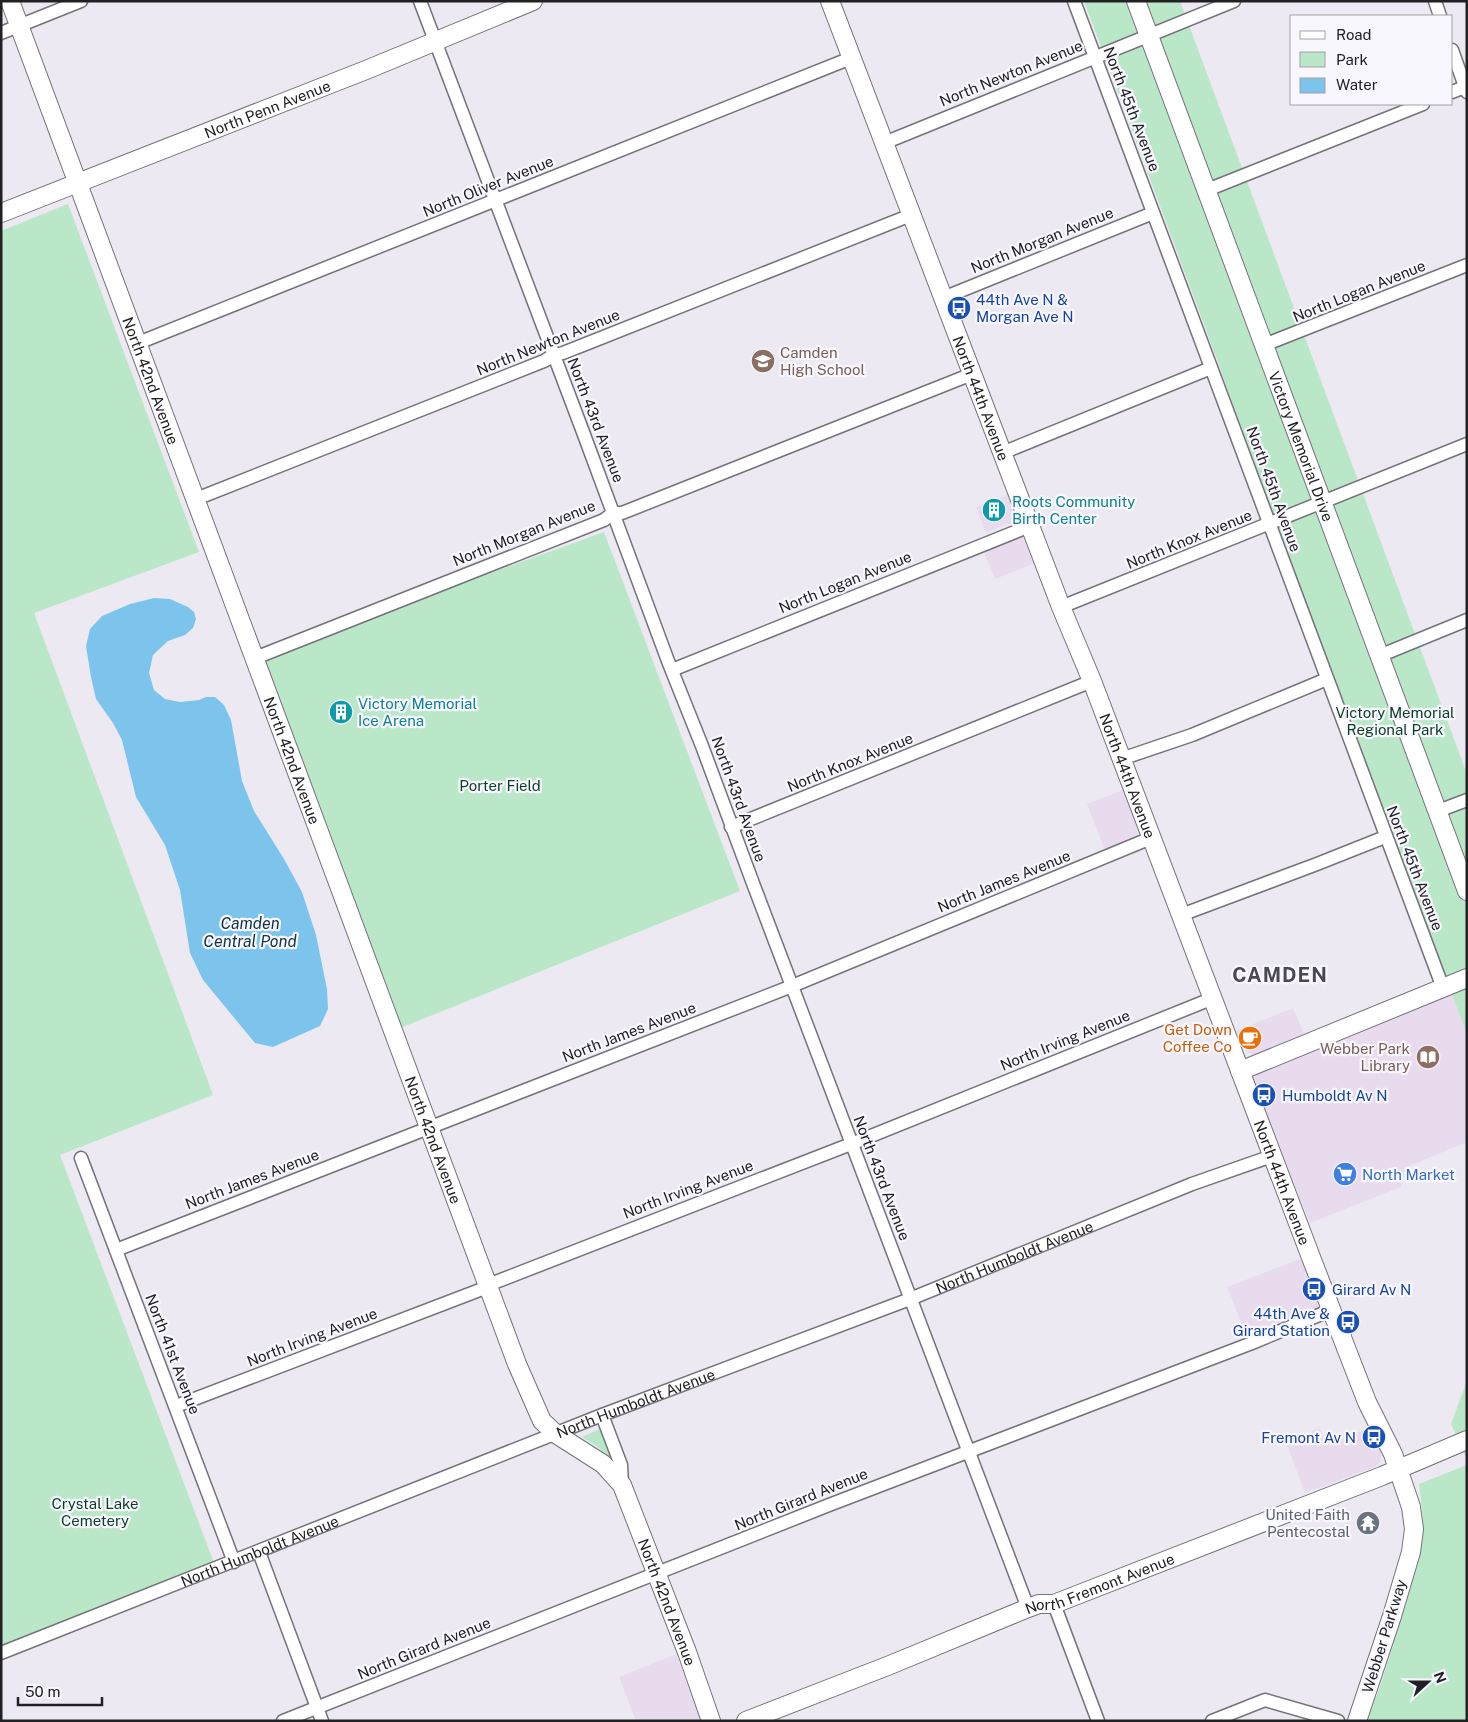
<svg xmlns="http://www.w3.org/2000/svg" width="1468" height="1722" viewBox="0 0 1468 1722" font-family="'Public Sans',sans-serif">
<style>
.commercial{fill:#e9dbee}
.green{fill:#b9e7c8}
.water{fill:#7dc4ec}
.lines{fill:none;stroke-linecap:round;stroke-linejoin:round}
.street-casing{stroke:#75727a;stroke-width:15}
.secondary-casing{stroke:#75727a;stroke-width:20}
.street{stroke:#fff;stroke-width:12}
.secondary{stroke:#fff;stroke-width:18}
.labels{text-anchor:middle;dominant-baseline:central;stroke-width:4.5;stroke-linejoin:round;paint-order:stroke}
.street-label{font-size:15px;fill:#212023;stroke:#f9f7fe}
.transit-label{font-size:15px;fill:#164399;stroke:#f9f7fe;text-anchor:start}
.education-label{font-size:15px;fill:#785e54;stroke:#f9f7fe;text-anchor:start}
.culture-label{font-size:15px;fill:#0d838f;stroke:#f9f7fe;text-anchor:start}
.park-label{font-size:15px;fill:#0a3f24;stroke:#f9f7fe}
.food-label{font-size:15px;fill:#c56008;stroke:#f9f7fe;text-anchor:end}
.shop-label{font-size:15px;fill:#366cbe;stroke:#f9f7fe;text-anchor:start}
.worship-label{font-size:15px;fill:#5b616d;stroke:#f9f7fe;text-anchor:end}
.water-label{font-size:16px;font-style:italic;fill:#113243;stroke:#f9f7fe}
.district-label{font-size:20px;font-weight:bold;letter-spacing:1px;fill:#4a4850;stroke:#f9f7fe}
</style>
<rect width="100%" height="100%" fill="#ece9f2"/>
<g class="commercial">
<polygon points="1010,494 1019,516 1018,521 1015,524 1007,524 986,533 976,507"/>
<polygon points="1023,536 1028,537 1036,563 995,579 984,552"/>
<polygon points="1123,790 1139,830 1139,835 1134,840 1105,850 1087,804"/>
<polygon points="1452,993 1467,1034 1467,1142 1407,1167 1401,1187 1310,1223 1291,1176 1285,1168 1262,1099 1256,1094 1253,1087 1253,1078 1260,1070"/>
<polygon points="1293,1008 1304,1034 1254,1055 1245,1051 1236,1031"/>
<polygon points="1303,1258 1321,1302 1319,1308 1315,1312 1308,1312 1247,1337 1227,1287"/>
<polygon points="1320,1428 1326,1445 1370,1428 1380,1444 1382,1453 1380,1462 1375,1467 1305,1493 1286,1442"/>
<polygon points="676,1654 693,1699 701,1708 703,1721 636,1721 619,1677"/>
</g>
<g class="green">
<polygon points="1084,1 1180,1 1467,774 1467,1034 1448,984 1350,738 1334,676 1272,522 1219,365"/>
<polygon points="68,204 199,552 34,613 213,1095 60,1155 214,1563 1,1651 1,231"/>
<polygon points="604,532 740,891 393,1031 255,658"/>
<polygon points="1467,1381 1467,1460 1451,1424"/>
<polygon points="602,1428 612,1455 607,1457 598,1447 582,1437"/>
<polygon points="1467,1465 1467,1721 1366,1721 1372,1703 1377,1695 1394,1643 1394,1633 1420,1549 1423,1517 1419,1484"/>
</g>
<polygon class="water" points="154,598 170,599 188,607 194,612 196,619 193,628 185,635 168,641 153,655 149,673 154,690 165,699 180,702 199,700 206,697 215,697 224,705 231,720 242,781 254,811 284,859 302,892 316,935 327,989 328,1009 320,1026 273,1047 255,1043 203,980 190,953 180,890 165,845 136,797 122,740 113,723 96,699 91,677 86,646 90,629 102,616 130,604"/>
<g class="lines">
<g class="street-casing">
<g id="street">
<polyline points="420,1 583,432 668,661 702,746 754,886 1028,1608"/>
<polyline points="1074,1 1443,988"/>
<polyline points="1435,1 1440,16"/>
<polyline points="1,33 81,1"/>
<polyline points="1452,50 1467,92"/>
<polyline points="1452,92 1467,86"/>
<polyline points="884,143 1234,1"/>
<polyline points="1207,190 1423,104"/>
<polyline points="943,298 1153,213"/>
<polyline points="138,343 851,58"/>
<polyline points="1264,345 1467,265"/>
<polyline points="1002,453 1211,368"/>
<polyline points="196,499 544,361 554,355 563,353 911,215"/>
<polyline points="1061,607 1467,444"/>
<polyline points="1379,656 1467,620"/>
<polyline points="255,658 604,520 613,513 622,513 972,374"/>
<polyline points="672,670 1030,526"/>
<polyline points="1121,759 1192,735 1327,679"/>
<polyline points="1438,811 1467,800"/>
<polyline points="731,827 1092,681"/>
<polyline points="1181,915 1317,864 1385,837"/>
<polyline points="81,1158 234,1562"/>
<polyline points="116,1250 792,986 1151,838"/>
<polyline points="176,1406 485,1288 488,1285 851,1144 1211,999"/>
<polyline points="602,1415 621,1465 622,1485"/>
<polyline points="259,1552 322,1721"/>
<polyline points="1054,1604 1098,1721"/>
<path id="s1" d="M1 1653 602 1415 910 1299 1192 1184 1272 1156"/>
<polyline points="283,1721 829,1505 1252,1343 1331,1310"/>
<polyline points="1212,1721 1265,1700 1338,1721"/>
</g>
</g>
<g class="secondary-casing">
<g id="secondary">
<path id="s2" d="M10 1 517 1364 542 1421 556 1434 603 1464 622 1485 687 1652 711 1721"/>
<path id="s3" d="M830 1 1061 607 1092 681 1312 1260 1367 1402 1393 1454 1411 1507 1414 1529 1411 1552 1392 1616 1357 1721"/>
<path id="s4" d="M1136 1 1467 891"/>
<path id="s5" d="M1 213 366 70 533 1"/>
<polyline points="1240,1071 1467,978"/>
<path id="s6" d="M746 1721 890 1665 1028 1608 1039 1604H1054L1382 1476 1467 1440"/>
</g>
</g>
<use href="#street" class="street"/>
<use href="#secondary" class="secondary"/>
</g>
<defs>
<g id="bus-disc" transform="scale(1.25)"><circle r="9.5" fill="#1a4fb4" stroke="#f9f7fe"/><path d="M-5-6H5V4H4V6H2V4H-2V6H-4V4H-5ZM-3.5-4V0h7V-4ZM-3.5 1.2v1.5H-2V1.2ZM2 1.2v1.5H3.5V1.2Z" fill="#fff"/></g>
<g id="school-disc" transform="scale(1.25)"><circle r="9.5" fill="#8d6e63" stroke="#f9f7fe"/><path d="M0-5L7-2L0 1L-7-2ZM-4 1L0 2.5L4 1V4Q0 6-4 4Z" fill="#fff"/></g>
<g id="building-disc" transform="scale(1.25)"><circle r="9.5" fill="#0f9aa8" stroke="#f9f7fe"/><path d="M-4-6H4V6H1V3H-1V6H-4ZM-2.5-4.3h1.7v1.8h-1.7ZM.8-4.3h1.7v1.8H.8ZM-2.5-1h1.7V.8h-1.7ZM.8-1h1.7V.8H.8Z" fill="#fff"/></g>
<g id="cafe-disc" transform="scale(1.25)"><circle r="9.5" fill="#e8710a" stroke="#f9f7fe"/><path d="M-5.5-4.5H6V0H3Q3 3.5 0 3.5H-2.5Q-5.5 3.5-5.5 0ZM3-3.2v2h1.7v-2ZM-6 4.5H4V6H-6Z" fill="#fff"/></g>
<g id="library-disc" transform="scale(1.25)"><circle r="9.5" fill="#8d6e63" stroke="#f9f7fe"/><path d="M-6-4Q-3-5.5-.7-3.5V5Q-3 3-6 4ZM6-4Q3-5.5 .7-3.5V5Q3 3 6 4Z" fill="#fff"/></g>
<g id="supermarket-disc" transform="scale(1.25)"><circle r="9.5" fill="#3f7fe0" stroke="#f9f7fe"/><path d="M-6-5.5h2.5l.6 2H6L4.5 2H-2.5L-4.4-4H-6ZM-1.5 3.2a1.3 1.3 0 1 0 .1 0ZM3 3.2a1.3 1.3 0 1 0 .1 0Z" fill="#fff"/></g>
<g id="temple-disc" transform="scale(1.25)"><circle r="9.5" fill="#6b7280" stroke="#f9f7fe"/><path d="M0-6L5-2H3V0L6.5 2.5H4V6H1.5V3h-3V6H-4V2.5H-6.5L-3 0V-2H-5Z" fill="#fff"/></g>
</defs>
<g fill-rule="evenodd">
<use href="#bus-disc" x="959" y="308"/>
<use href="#school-disc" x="763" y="361"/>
<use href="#building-disc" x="994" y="510"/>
<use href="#building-disc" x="341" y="712"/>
<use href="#cafe-disc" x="1250" y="1038"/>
<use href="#library-disc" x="1428" y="1057"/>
<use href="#bus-disc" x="1264" y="1095"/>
<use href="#supermarket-disc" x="1345" y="1174"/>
<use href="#bus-disc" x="1314" y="1289"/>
<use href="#bus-disc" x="1348" y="1322"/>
<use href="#bus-disc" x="1374" y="1437"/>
<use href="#temple-disc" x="1368" y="1523"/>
</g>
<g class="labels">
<g class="street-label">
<text transform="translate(1011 73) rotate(-22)">North Newton Avenue</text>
<text stroke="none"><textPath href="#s5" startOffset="286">North Penn Avenue</textPath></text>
<text transform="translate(1132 109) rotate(69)">North 45th Avenue</text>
<text transform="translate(488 186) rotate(-22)">North Oliver Avenue</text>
<text transform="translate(1042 240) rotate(-22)">North Morgan Avenue</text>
<text transform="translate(1359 291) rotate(-22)">North Logan Avenue</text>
<text transform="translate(548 342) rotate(-22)">North Newton Avenue</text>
<text stroke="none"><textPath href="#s2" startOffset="405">North 42nd Avenue</textPath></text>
<text stroke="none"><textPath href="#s3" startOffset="425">North 44th Avenue</textPath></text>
<text transform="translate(596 420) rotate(69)">North 43rd Avenue</text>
<text stroke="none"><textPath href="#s4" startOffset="475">Victory Memorial Drive</textPath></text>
<text transform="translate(1274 489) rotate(70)">North 45th Avenue</text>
<text transform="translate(524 533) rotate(-22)">North Morgan Avenue</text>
<text transform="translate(1189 539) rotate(-22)">North Knox Avenue</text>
<text transform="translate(845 582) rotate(-22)">North Logan Avenue</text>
<text stroke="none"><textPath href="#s2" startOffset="810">North 42nd Avenue</textPath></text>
<text transform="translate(850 762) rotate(-22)">North Knox Avenue</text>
<text stroke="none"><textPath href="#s3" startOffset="830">North 44th Avenue</textPath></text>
<text transform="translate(739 799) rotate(70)">North 43rd Avenue</text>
<text transform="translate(1415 868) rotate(69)">North 45th Avenue</text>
<text transform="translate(1004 881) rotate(-22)">North James Avenue</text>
<text transform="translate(629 1032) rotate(-21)">North James Avenue</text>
<text transform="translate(1065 1040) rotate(-22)">North Irving Avenue</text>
<text stroke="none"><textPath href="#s2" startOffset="1215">North 42nd Avenue</textPath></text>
<text transform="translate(882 1178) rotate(69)">North 43rd Avenue</text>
<text transform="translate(252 1179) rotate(-21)">North James Avenue</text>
<text stroke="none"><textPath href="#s3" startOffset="1265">North 44th Avenue</textPath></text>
<text transform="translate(688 1189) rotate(-21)">North Irving Avenue</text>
<text stroke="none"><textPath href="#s1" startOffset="1088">North Humboldt Avenue</textPath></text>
<text transform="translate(312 1337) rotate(-21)">North Irving Avenue</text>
<text transform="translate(173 1354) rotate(69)">North 41st Avenue</text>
<text stroke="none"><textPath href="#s1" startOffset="682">North Humboldt Avenue</textPath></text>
<text transform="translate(801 1499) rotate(-22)">North Girard Avenue</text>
<text stroke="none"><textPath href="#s1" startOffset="278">North Humboldt Avenue</textPath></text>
<text stroke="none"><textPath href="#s6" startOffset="380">North Fremont Avenue</textPath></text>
<text stroke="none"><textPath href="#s2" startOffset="1745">North 42nd Avenue</textPath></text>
<text transform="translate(1384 1636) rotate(-73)">Webber Parkway</text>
<text transform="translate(424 1648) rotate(-22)">North Girard Avenue</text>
</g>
<g class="transit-label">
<text x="976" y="299">44th Ave N &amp;<tspan x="976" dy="17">Morgan Ave N</tspan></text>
<text x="1282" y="1095">Humboldt Av N</text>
<text x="1332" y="1289">Girard Av N</text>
<text x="1330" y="1313" text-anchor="end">44th Ave &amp;<tspan x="1330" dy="17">Girard Station</tspan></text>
<text x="1356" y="1437" text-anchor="end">Fremont Av N</text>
</g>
<g class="education-label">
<text x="780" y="352">Camden<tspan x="780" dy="17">High School</tspan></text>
<text x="1410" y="1048" text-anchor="end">Webber Park<tspan x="1410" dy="17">Library</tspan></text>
</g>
<g class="culture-label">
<text x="1012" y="501">Roots Community<tspan x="1012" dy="17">Birth Center</tspan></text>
<text x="358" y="703">Victory Memorial<tspan x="358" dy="17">Ice Arena</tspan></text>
</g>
<g class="park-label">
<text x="1395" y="712">Victory Memorial<tspan x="1395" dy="17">Regional Park</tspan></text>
<text x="500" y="785">Porter Field</text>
<text x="95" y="1503">Crystal Lake<tspan x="95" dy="17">Cemetery</tspan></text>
</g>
<g class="food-label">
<text x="1232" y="1029">Get Down<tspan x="1232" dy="17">Coffee Co</tspan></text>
</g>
<g class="shop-label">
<text x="1362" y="1174">North Market</text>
</g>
<g class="worship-label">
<text x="1350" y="1514">United Faith<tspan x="1350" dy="17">Pentecostal</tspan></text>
</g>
<g class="water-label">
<text x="250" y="923">Camden<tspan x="250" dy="18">Central Pond</tspan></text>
</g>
<g class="district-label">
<text x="1280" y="975">CAMDEN</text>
</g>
</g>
<rect width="1468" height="1722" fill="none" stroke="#212023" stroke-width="5"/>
<rect x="1290" y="15" width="162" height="90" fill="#f9f7fe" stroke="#a3a1a6"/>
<rect x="1300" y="31" width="25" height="8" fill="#ffffff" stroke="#a3a1a6"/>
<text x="1336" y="40" font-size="15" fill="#212023">Road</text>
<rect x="1300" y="52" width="25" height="15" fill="#b9e7c8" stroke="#a3a1a6"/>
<text x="1336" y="65" font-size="15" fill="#212023">Park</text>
<rect x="1300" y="78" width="25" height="15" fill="#7dc4ec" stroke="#a3a1a6"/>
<text x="1336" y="90" font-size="15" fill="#212023">Water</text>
<g transform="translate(1428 1682) rotate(69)" stroke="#f9f7fe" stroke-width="4" paint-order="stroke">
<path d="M0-4L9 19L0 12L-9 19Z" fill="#212023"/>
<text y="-8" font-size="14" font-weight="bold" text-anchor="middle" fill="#212023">N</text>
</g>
<path d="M18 1697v8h84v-8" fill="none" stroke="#212023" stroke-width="2.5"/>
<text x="25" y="1697" font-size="15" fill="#212023" stroke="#f9f7fe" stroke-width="4" paint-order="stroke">50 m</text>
</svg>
